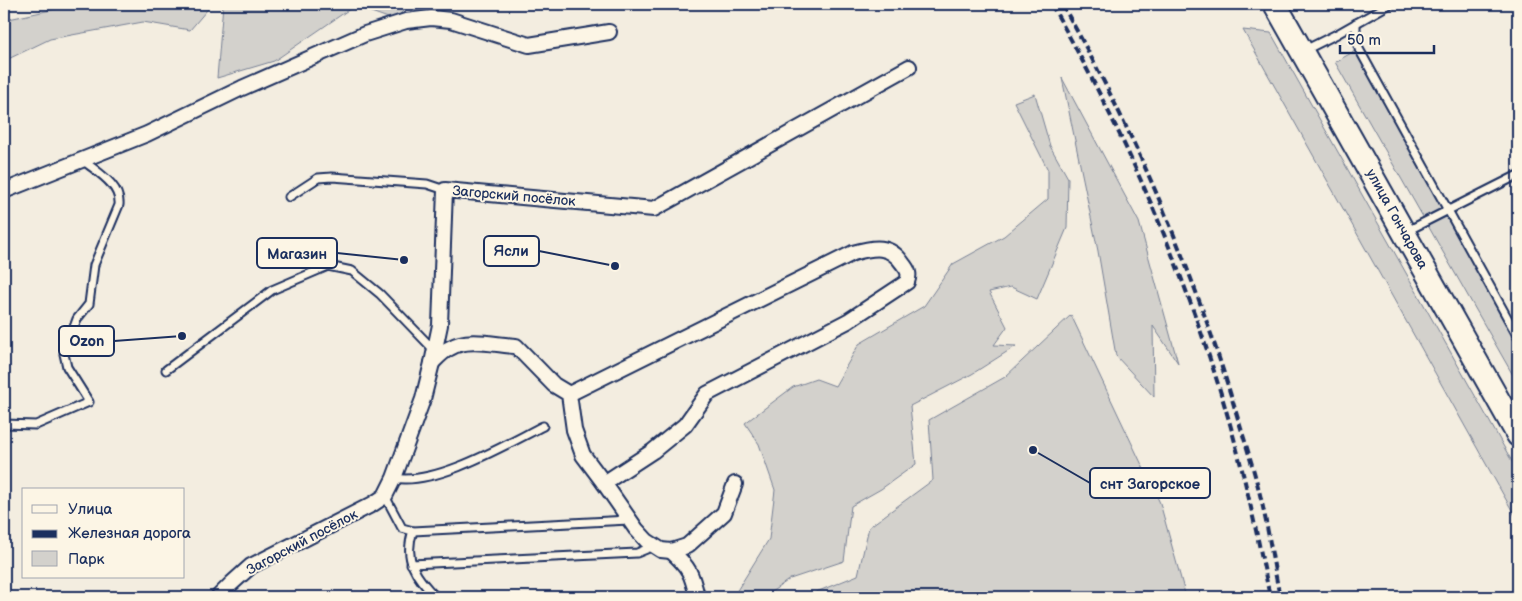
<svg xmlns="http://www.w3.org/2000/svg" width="1522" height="601" viewBox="0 0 1522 601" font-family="'Balsamiq Sans',sans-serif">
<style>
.green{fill:#d3d1cc;stroke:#778095}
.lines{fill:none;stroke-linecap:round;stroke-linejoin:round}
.service-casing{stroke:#1b2f5e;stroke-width:11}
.minor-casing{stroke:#1b2f5e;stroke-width:18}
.primary-casing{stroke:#1b2f5e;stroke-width:26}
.service{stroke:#fcf5e5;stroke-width:7}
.minor{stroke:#fcf5e5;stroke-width:14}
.primary{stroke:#fcf5e5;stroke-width:22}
.rail{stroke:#1b2f5e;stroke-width:4;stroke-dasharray:8 4;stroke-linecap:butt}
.labels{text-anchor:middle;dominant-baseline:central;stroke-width:4;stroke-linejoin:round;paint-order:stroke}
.street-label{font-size:14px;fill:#1b2f5e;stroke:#fcf5e5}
.leader{fill:none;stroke:#1b2f5e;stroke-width:2}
.callout-dot{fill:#1b2f5e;stroke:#fcf5e5;stroke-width:2}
.callout{fill:#fcf5e5;stroke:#1b2f5e;stroke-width:2}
.callout-label{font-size:15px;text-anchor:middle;font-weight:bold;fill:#1b2f5e}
</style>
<rect width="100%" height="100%" fill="#f3ede0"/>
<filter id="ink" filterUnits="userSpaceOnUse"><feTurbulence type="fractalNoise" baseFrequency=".02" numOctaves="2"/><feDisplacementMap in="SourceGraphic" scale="10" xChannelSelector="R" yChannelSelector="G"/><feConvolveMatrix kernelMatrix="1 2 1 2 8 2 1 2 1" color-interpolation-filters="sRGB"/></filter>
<g filter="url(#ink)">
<g class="green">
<polygon points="79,4 212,4 190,30 143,22 50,39 4,61 4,20"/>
<polygon points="223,4 410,4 394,20 354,6 274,61 217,78"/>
<polygon points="1243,30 1271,33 1518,472 1518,521"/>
<polygon points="1355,51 1518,341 1518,384 1335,62"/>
<polygon points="1062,78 1139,222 1178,363 1153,326 1154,397 1116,356 1098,251"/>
<polygon points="1035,94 1050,146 1068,178 1067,228 1037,299 1011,287 989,292 1007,327 994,345 1016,346 972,374 910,406 916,464 881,489 851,506 844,561 790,579 764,597 733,597 769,539 775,490 759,444 745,423 793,387 816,379 835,386 859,344 924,306 953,264 1004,236 1048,199 1048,170 1014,102"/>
<polygon points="1071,315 1160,503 1186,597 804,597 858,575 869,527 933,480 929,420 1005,377"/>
</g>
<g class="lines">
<g class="service-casing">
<g id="service">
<polyline points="1356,23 1356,39 1359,49 1518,337"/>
<polyline points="1305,50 1337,34 1390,4"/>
<polyline points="289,197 318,178 332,177 427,184 445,190"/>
<polyline points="1407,231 1518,175"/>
<polyline points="166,370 272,290 328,266 352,271 380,294 434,350"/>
<path d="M4 424 36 425 89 402 67 367 64 354 77 319 89 304 94 265 119 205C121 185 97 172 84 161"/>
<path d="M394 478C436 486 505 445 543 426"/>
<polyline points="385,496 402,528 413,531 629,520"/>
<path d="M413 531C403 559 416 578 436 597"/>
<polyline points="411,564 637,553 654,546"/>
</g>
</g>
<g class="minor-casing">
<g id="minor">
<polyline points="4,191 147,134 242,88 365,34 406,21 431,18 451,20 529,45 609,32"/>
<path d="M432 363C437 358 443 351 450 348 468 337 496 345 516 346L554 385 569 394 853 253C874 247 890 244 903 264 908 270 910 274 907 282L848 321 707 394 685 425 653 451 604 483 583 455 574 430 569 394"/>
<polyline points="604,483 636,529 647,541 661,550 671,551 687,546 724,513 735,484"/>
<path d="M671 551C689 567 692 574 697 597"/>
<polyline points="218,597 231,584 251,566 373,504 385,496 394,478 423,399 432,363 440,325 445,190 654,209 909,67"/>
</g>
</g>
<g class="primary-casing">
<polyline id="primary" points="1275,4 1518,435"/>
</g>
<use href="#service" class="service"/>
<use href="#minor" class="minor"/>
<use href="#primary" class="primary"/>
<g class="rail">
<path d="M1051 4C1127 136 1188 278 1230 424 1246 481 1258 539 1270 597"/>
<path d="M1062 4C1133 129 1190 261 1232 399 1243 436 1256 474 1264 512 1270 540 1274 569 1280 597"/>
</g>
</g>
</g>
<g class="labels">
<g class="street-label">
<text transform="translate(514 196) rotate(5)">Загорский посёлок</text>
<text transform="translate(1397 219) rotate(61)">улица Гончарова</text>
<text transform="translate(302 542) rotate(-28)">Загорский посёлок</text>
</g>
</g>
<path class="leader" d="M615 266L539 251M404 260L337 253M182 336L114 341M1033 450L1090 483"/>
<g class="callout-dot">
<circle cx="615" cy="266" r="5"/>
<circle cx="404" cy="260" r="5"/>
<circle cx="182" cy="336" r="5"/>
<circle cx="1033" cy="450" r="5"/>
</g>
<g class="callout">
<rect x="484" y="236" width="55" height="30" rx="5"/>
<rect x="257" y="238" width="80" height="30" rx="5"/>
<rect x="59" y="326" width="55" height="30" rx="5"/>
<rect x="1090" y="468" width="120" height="30" rx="5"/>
</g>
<g class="callout-label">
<text x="511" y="256">Ясли</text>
<text x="297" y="259">Магазин</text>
<text x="87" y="346">Ozon</text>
<text x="1150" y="489">снт Загорское</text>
</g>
<rect width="1522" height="601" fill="none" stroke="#fcf5e5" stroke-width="20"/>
<rect x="10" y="10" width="1502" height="581" fill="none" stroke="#1b2f5e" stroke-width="2" filter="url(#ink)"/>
<rect x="22" y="488" width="162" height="90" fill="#fcf5e5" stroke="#a2a6af"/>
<rect x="32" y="505" width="25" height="8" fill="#fcf5e5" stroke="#a2a6af"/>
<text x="68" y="514" font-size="15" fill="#1b2f5e">Улица</text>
<rect x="32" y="530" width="25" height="8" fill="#1b2f5e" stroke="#a2a6af"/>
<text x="68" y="538" font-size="15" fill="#1b2f5e">Железная дорога</text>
<rect x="32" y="551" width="25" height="15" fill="#d3d1cc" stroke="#a2a6af"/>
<text x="68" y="564" font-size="15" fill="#1b2f5e">Парк</text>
<path d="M1340 45v8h94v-8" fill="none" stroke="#1b2f5e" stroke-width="2.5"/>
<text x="1347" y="45" font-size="15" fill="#1b2f5e" stroke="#fcf5e5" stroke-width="4" paint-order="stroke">50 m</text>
</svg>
